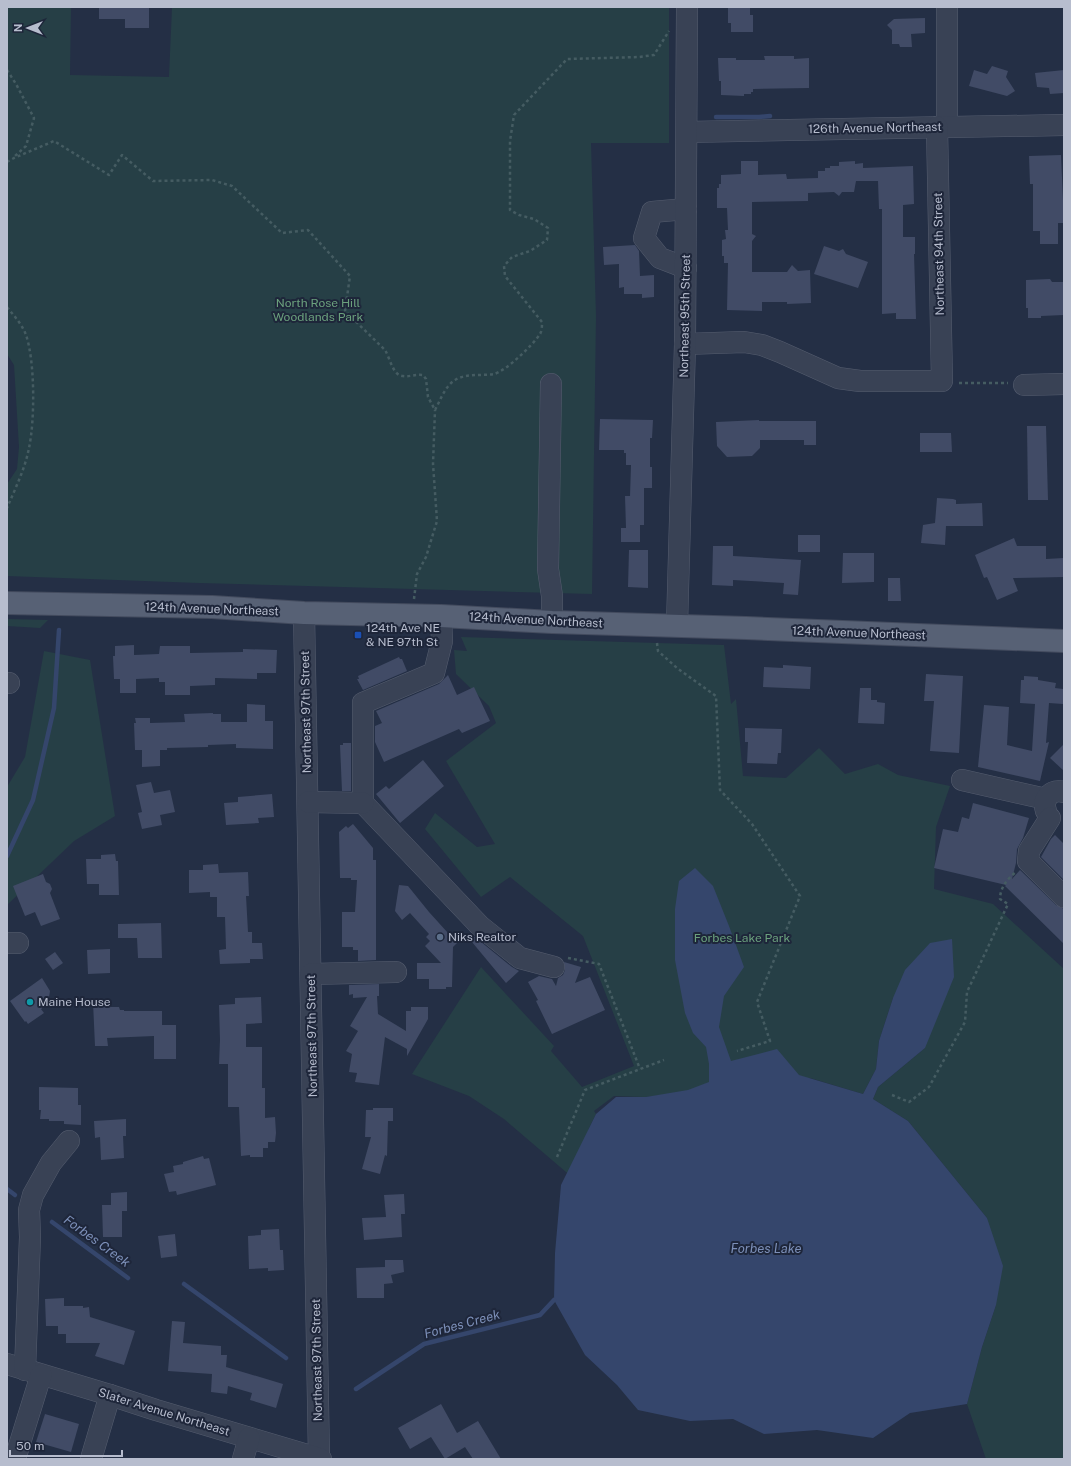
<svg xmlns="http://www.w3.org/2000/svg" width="1071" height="1466" viewBox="0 0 1071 1466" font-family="'Public Sans',sans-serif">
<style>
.green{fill:#263f46}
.water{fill:#35466c}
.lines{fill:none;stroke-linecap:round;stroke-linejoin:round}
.stream{stroke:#35466c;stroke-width:4.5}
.building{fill:#414b66}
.minor-casing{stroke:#555d6f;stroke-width:22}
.major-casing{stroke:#434b5e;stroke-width:24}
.path{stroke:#455c62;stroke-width:2.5;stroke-dasharray:3 3;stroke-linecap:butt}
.minor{stroke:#394255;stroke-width:21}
.major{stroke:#576175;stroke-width:22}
.transit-dot{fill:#1a4fb4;stroke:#1e263a;stroke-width:1.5}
.service-dot{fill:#5c6f8a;stroke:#1e263a;stroke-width:1.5}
.culture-dot{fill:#0f9aa8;stroke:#1e263a;stroke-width:1.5}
.labels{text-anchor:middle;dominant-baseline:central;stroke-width:4;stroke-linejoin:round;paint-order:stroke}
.street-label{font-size:12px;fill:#b7bdce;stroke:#1e263a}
.park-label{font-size:12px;fill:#6ba17d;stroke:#1e263a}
.poi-label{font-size:12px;fill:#b7bdce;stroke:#1e263a;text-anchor:start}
.water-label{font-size:13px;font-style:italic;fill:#7c8fb8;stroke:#1e263a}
</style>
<rect width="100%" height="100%" fill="#242f45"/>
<g class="green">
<polygon points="7,7 71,7 70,75 169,77 172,7 669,7 669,143 591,143 596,316 592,594 199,583 7,576 7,484 17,469 19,447 14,365 7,354"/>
<polygon points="7,619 48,620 40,628 7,626"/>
<polygon points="461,637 724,645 731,704 736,699 743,776 786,778 819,748 845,774 878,764 898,775 950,786 936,827 934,889 993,904 1064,969 1064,1459 986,1459 967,1404 982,1347 996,1305 987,1218 908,1121 873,1099 878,1087 925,1048 893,998 879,1041 876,1069 863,1094 810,1078 646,1097 614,1096 594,1111 596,1114 589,1128 573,1178 504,1119 469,1096 412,1074 481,967 554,1046 551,1051 582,1087 634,1066 583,936 510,877 481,897 425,829 435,813 477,847 495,844 446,761 496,723 489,706 456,674 454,650 467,651"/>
<polygon points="44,651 90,660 115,816 74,841 7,905 7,787 25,757"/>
</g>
<polygon class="water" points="695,868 713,886 729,926 744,967 724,996 719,1027 731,1061 777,1049 799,1075 863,1094 876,1069 879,1041 893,998 905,970 930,943 952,939 954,977 925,1048 878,1087 873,1099 908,1121 987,1218 1003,1266 996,1305 982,1347 967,1404 910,1413 873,1438 817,1430 764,1434 733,1419 690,1421 638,1410 617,1385 585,1355 554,1300 555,1253 561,1185 596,1114 616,1097 646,1097 688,1090 709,1082 709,1064 706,1047 693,1033 685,1013 675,960 675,909 679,881"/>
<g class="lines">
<g class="stream">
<polyline points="716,117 759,117 770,116"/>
<polyline points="7,856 33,800 54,708 59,630"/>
<polyline points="7,1189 15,1195"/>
<polyline points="52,1222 128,1278"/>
<polyline points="184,1284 286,1358"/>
<polyline points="356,1389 424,1344 540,1315 554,1300"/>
</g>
</g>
<g class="building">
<polygon points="99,7 149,7 149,28 125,28 125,19 99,19"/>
<polygon points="728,7 750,7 750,15 753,15 753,32 731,32 731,23 728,23"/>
<polygon points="925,18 925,33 911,34 912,47 900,47 899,44 892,44 892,30 887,25 894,19"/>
<polygon points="764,56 794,56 794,59 809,58 809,88 753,89 753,92 751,92 751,94 744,94 744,96 721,95 721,81 719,81 718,58 736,58 736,60 765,60"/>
<polygon points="992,66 1008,71 1006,77 1015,91 1007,96 969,86 974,70 987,74"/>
<polygon points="1064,70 1064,93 1050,94 1049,88 1037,87 1035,73"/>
<polygon points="1061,155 1064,223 1058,223 1058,244 1040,244 1040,231 1033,231 1033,184 1030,184 1029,156"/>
<polygon points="741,161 758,161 758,175 786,174 787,179 818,178 818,171 825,171 825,168 830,168 830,166 839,166 839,162 855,161 855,164 863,163 863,168 913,166 914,204 903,205 903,237 915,237 915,254 914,254 916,319 896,319 896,313 882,314 882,209 879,209 878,181 856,181 854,192 842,192 839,196 834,192 808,193 808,201 752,202 752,234 756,236 752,241 752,272 787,272 792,265 798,271 810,270 811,303 787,304 787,302 762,302 762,311 727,310 728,263 724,263 724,256 722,256 722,240 726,239 725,230 728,230 727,208 717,208 717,188 719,188 719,184 721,184 721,175 741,174"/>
<polygon points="635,245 639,251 640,276 654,275 654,297 642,298 642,294 624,294 624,287 619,288 619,264 604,265 603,247"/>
<polygon points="824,246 839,251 843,249 846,254 868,262 858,288 814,274"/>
<polygon points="1050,279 1052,282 1064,282 1064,315 1041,316 1041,318 1028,318 1028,308 1026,308 1026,280"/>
<polygon points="600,419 653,420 652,438 650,438 650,467 652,467 652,488 644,488 644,525 640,525 640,542 621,542 621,528 626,528 625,496 630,496 631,465 626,465 626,453 624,453 624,450 599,450"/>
<polygon points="759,420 759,421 816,421 816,445 804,445 804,440 760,440 760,448 752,456 727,457 717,446 716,422"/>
<polygon points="1027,426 1046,426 1048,500 1028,500"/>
<polygon points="920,433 951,433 952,452 920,452"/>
<polygon points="937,498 953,499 956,500 956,504 982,503 983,526 946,526 945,545 921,543 923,525 935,523"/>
<rect x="798" y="535" width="22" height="17"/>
<polygon points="1014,538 1017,546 1046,546 1046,559 1064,558 1064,577 1013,578 1018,591 997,600 987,577 984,578 975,555"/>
<polygon points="713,546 733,546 733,556 801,560 798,595 783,594 784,583 733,580 733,586 712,585"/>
<polygon points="629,550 648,550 648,588 628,587"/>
<polygon points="843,553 874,553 874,582 842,583"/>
<polygon points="888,578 900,578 901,601 888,601"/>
<polygon points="134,645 134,655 159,654 160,646 190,646 190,653 243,652 243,649 277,650 276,673 257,673 257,679 215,678 215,685 190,686 190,695 165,695 165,682 159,682 159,678 136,679 136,693 120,693 120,679 114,679 113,656 115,656 115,646"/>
<polygon points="399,657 400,659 402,659 407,671 363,690 357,679 359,679 358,676"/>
<polygon points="783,665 811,667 810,689 763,687 764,667 783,668"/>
<polygon points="926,674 963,676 959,753 930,751 934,701 924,701"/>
<polygon points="448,675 457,695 474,687 490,721 462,733 459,729 384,762 375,742 375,726 382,723 376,711 439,684"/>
<polygon points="1024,676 1038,677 1038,680 1056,683 1055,688 1063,689 1063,704 1049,703 1046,743 1049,742 1040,781 978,767 984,705 1009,707 1007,745 1032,751 1035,704 1020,703 1021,680 1024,680"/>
<polygon points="860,688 871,688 871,700 877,700 877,702 885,703 884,724 858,723"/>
<polygon points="247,704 265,705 265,721 273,721 273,749 236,748 236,744 208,745 208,747 167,748 167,750 160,750 160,766 142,767 142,750 135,750 134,723 136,723 135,718 150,718 150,723 185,722 184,714 213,713 213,714 221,714 221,722 247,722"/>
<polygon points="745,728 782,729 781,753 778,753 777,764 747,763 748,742 745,742"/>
<polygon points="343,743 351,743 351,791 342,791 340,745 343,745"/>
<polygon points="1064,744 1064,771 1050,758"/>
<polygon points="423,760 444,786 400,823 376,794 386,786 389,789"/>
<polygon points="151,782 154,793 170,790 175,812 160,815 162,825 142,829 138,813 142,812 136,785"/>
<polygon points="272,794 274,817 258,818 259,823 226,825 224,803 238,802 238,797"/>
<polygon points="973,803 1029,818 1023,838 1017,849 1016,863 1012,879 1020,870 1056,905 1064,909 1064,944 1005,886 1006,885 934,868 943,829 958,832 962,817 969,819"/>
<polygon points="353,824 373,848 373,860 376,860 376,960 358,961 358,950 353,950 353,947 342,947 342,912 355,912 357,880 351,880 351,878 340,878 339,832 346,826 348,828"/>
<polygon points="1055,835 1064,844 1064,880 1041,857 1051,839"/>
<polygon points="115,854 116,861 118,861 119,895 99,895 99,884 87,884 86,859 101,859 101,855"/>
<polygon points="218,864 219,873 248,872 249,896 246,896 248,932 252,932 252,943 262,943 263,959 250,959 250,963 220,964 219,950 226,949 225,917 217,917 217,897 210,897 210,892 189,893 189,870 203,870 203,865"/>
<polygon points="43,874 46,882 50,884 52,889 50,893 60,919 41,926 35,912 25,916 13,886"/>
<polygon points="399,885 408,886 429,912 457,943 453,947 452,987 446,987 446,989 429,989 429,979 417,979 417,963 441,963 425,946 430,941 426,937 429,934 410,913 402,920 395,911"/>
<polygon points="161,923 162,958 138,958 137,938 118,938 118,924"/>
<polygon points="470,933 512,967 519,971 506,983 467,936"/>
<polygon points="110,949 110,973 88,974 87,950"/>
<polygon points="55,952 63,963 53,970 45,959"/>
<polygon points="564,962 581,967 575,983 590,977 605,1010 552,1034 536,1001 538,1000 528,982 539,976 552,979 556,986 558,978 563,975 565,970"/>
<polygon points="42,978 50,991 48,1004 41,1009 44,1013 28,1024 26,1021 25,1022 10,1001"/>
<polygon points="379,984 379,996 377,996 378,1014 406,1031 406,1011 411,1011 411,1007 428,1007 428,1019 407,1056 407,1049 385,1037 379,1085 355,1082 357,1073 349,1072 352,1054 346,1051 358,1031 350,1026 367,997 353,998 353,994 349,995 349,985"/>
<polygon points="261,997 262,1023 246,1024 246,1047 262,1047 262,1088 265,1088 265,1118 275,1117 276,1133 275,1142 268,1142 268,1148 263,1148 263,1157 250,1157 250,1155 241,1156 239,1107 228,1107 228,1064 219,1064 220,1040 219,1005 235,1004 235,998"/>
<polygon points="111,1001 111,1007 119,1007 120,1010 124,1010 124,1011 162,1011 162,1025 176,1025 176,1059 154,1059 154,1036 107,1038 108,1046 95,1046 93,1002"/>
<polygon points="39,1087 78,1088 78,1105 81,1105 81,1125 64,1124 64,1121 49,1121 49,1119 40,1119 41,1110 39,1110"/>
<polygon points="373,1108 393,1108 393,1121 388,1121 387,1156 385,1155 380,1174 362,1169 371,1137 365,1137 366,1110 373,1110"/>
<polygon points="126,1119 126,1136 123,1136 124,1158 101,1160 100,1137 95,1138 94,1121"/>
<polygon points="203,1156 204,1159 209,1158 216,1185 177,1195 176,1191 169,1192 164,1174 174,1172 173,1166 183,1164 183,1162"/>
<polygon points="127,1192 127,1211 122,1211 122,1237 103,1237 102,1205 111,1205 111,1193"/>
<polygon points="404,1194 405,1214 401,1214 402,1237 364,1240 362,1218 386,1217 384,1195"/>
<polygon points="279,1229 280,1250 283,1250 284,1270 268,1271 268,1268 249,1269 248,1236 261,1235 261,1230"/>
<polygon points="175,1234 177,1256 161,1258 158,1236"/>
<polygon points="385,1260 403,1260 404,1272 391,1275 393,1283 384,1284 384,1298 357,1298 356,1268 385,1267"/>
<polygon points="64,1298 64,1306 83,1306 83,1308 89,1307 90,1317 135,1331 124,1365 95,1356 100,1343 66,1343 66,1334 58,1334 58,1326 46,1326 45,1299"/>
<polygon points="172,1321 185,1322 183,1343 221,1346 221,1355 227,1355 226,1367 283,1384 276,1408 250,1400 252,1393 228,1386 227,1394 211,1392 212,1374 168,1371"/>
<polygon points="441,1404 457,1433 478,1421 501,1459 473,1459 465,1447 445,1459 431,1437 410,1449 398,1428"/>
<polygon points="45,1414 79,1424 71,1452 36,1442"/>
</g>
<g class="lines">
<g class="minor-casing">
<g id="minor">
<polyline points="947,7 947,126"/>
<polyline points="687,132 1064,125"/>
<polyline points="686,268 660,258 644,238 652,212 686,209"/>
<polyline points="685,344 744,342 762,345 780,352 838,378 860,381 942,381 937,127"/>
<polyline points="551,384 548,569 552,596 552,622"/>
<polyline points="1024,385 1064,384"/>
<polyline points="304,613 319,1458"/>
<polyline points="441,616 442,641 434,673 363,703 363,803 480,926 520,958 554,967"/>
<polyline points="677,625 685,344 687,7"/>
<polyline points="7,683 9,683"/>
<polyline points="962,780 1046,799"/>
<polyline points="308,802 363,803"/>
<path d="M1046 811C1042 798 1051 789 1064 792"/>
<polyline points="1050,818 1029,851 1028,861 1064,897"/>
<polyline points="7,943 18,943"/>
<polyline points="311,974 396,972"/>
<polyline points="7,1364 110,1395 156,1410 321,1459"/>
<polyline points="25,1370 30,1237 29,1210 33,1195 51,1163 69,1141"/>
<polyline points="15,1459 41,1375"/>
<polyline points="91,1459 110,1395"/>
<polyline points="243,1459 249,1438"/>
</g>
</g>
<g class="major-casing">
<polyline id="major" points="7,603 212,607 304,613 441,616 552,622 746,628 1064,641"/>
</g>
<g class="path">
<polyline points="7,70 16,84 34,118 26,146 15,156"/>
<path d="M7 162 14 158 54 141 109 175 122 155 153 181 212 180 232 186 282 233 308 230 350 276 345 311 385 350C390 358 393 376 403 376 410 377 415 374 423 375L426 379 428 397 435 410C440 401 445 386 455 380 466 373 481 376 494 374 506 371 533 345 540 334 542 331 542 326 542 322L505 276 504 266 512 257 530 251 547 240 548 228 534 219 519 215 510 210V141L514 115 567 59 639 57 654 55 669 31"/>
<path d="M7 307C14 316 22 324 26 335 35 361 35 420 29 448 25 469 15 489 7 508"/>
<polyline points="959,383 1008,383"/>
<polyline points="414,599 417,574 426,557 437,521 433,464 435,410"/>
<polyline points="657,643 658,651 677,668 716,696 720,790 752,824 800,896 757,1002 770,1041 737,1051"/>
<polyline points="568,958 599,964 640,1069"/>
<path d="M892 1095 909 1102 929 1087 965 1022 967 992 1008 904 1000 899C1000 888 1007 879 1016 872"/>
<polyline points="557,1157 585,1090 664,1060"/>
</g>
<use href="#minor" class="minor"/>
<use href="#major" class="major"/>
</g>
<rect class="transit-dot" x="354" y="631" width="8" height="8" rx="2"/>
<circle class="service-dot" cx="440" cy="937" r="4"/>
<circle class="culture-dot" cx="30" cy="1002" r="4"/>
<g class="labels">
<g class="street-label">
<text transform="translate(875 128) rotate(-1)">126th Avenue Northeast</text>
<text transform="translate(939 254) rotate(-91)">Northeast 94th Street</text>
<text transform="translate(685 316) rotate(-89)">Northeast 95th Street</text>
<text transform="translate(212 609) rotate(2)">124th Avenue Northeast</text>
<text transform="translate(536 620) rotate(3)">124th Avenue Northeast</text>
<text transform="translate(859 633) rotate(2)">124th Avenue Northeast</text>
<text transform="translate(306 712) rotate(-91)">Northeast 97th Street</text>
<text transform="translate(312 1036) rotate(-91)">Northeast 97th Street</text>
<text transform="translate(317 1360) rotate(-91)">Northeast 97th Street</text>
<text transform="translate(164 1412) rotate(17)">Slater Avenue Northeast</text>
</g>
<g class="park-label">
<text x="318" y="303">North Rose Hill<tspan x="318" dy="14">Woodlands Park</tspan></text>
<text x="742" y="938">Forbes Lake Park</text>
</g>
<g class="poi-label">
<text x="366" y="628">124th Ave NE<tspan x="366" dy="14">&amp; NE 97th St</tspan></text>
<text x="448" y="937">Niks Realtor</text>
<text x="38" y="1002">Maine House</text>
</g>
<g class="water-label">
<text transform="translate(97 1241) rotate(36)">Forbes Creek</text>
<text x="766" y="1248">Forbes Lake</text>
<text transform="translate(462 1324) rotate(-15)">Forbes Creek</text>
</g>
</g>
<rect width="1071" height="1466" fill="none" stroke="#b7bdce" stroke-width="16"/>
<g transform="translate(28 28) rotate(270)" stroke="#1e263a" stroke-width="3" paint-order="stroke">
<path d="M0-3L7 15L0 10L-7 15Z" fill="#b7bdce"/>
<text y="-6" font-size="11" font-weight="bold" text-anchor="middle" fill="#b7bdce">N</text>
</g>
<path d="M10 1450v6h112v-6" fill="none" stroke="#b7bdce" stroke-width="2"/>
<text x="16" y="1450" font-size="12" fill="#b7bdce" stroke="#1e263a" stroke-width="3" paint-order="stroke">50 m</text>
</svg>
